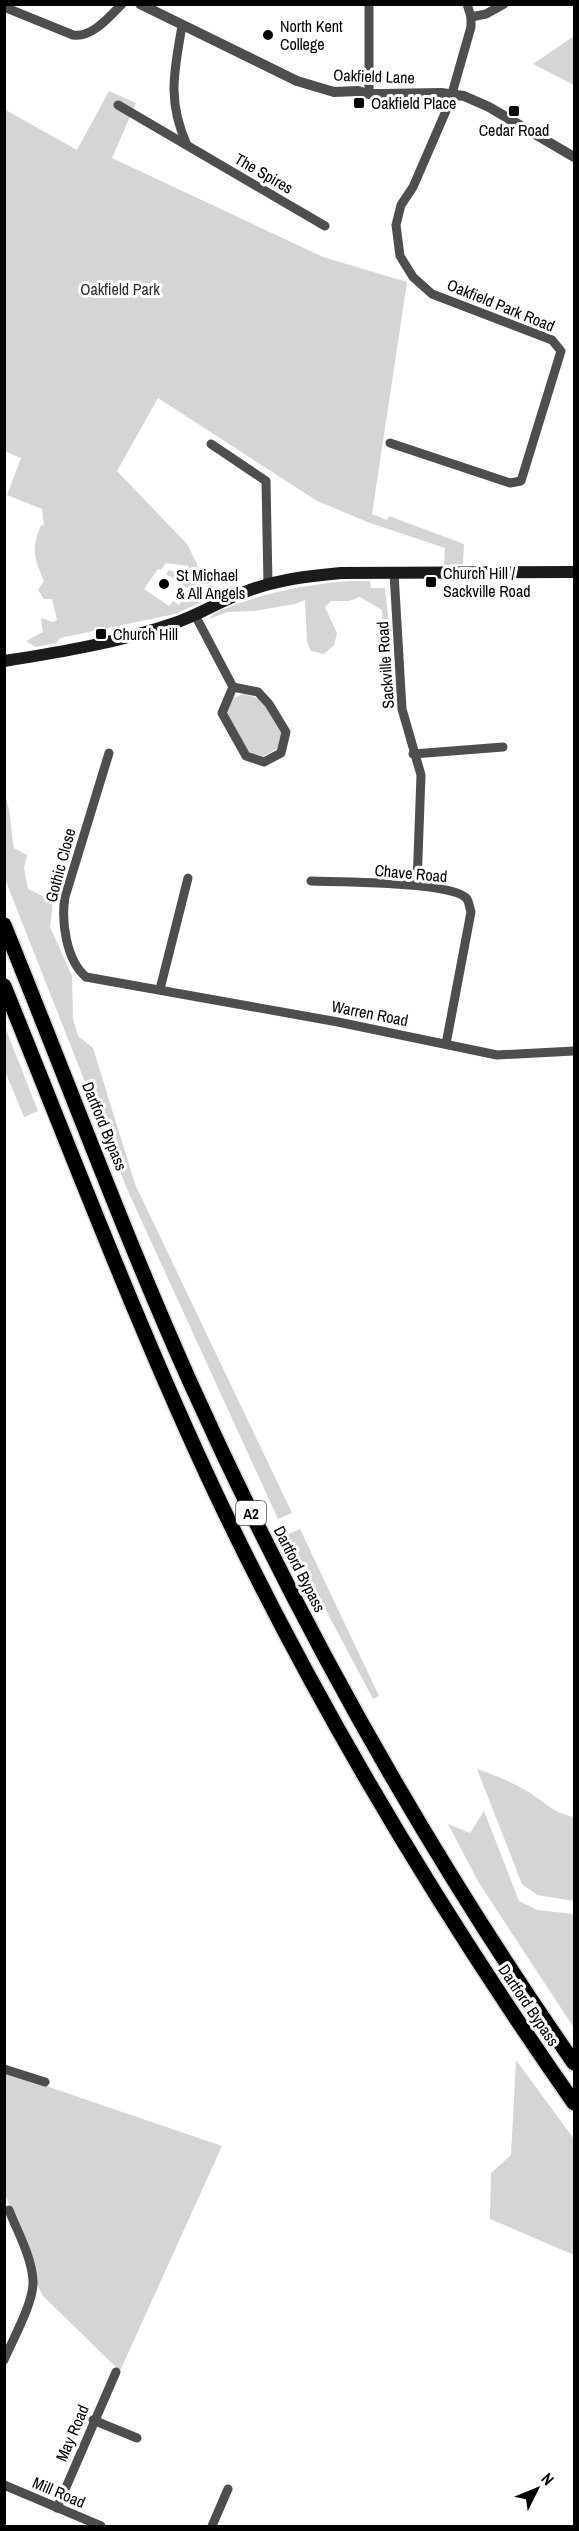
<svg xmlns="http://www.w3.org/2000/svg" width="579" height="2531" viewBox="0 0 579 2531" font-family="'Archivo Narrow',sans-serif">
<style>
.green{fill:#d5d5d5;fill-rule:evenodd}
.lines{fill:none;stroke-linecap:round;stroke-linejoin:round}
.trunk-casing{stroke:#dbdbdb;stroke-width:18}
.minor{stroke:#4e4e4e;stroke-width:9}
.tertiary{stroke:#4e4e4e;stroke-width:10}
.secondary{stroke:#1b1b1b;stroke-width:12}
.trunk{stroke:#000;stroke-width:15}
.poi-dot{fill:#000;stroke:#fff;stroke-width:2}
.labels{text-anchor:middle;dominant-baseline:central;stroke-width:6;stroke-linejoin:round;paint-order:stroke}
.shield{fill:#fff;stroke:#4c4c4c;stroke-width:1.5}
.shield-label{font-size:15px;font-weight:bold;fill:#000}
.poi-label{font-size:16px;fill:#000;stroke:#fff;text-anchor:start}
.street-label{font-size:16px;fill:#000;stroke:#fff}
.park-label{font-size:16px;fill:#2c2c2c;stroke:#fff}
</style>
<rect width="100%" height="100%" fill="#fff"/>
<g class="green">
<polygon points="574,36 574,85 533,64"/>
<path d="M109 91 136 103 112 158 323 257 407 282 372 514 387 520 389 516 464 544 463 564 444 565 445 548 370 523 317 501 158 398 117 471 187 544 197 564 204 601 175 614 60 638 56 643 36 647 26 641 43 632 41 618 53 622 57 620 52 599H44L38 590 44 581C34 558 31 549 41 525H44L42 509 7 495 21 458 4 451V109L77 150ZM166 563 189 566 186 576 169 570 166 574 189 589 179 605 173 601 169 606 144 589 158 569 161 570Z"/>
<path d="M350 581H370L371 588H385L391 641H383L382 610 360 597 349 601H331L325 607 337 633 334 645 324 654 311 651 307 642 305 600 295 604 254 611 227 612 209 619C214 611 227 608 237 604 274 591 310 584 350 581Z"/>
<polygon points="244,694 261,699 283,735 279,748 262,757 247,751 226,712 231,699"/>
<path d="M4 794C11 806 11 833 14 848L27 855 24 868 28 889 53 901 50 927 72 976 73 1019 78 1036 93 1048 135 1184 292 1513 278 1519 127 1189 5 879Z"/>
<polygon points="5,1027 38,1111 24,1117 5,1071"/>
<polygon points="300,1529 379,1696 373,1699 286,1535"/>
<path d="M477 1769C494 1775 510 1781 525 1790 545 1801 550 1812 574 1817V1901L537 1895 522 1884Z"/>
<polygon points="484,1811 519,1901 537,1910 574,1914 574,2028 479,1883 448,1824 470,1833"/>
<polygon points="516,2060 574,2139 574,2255 490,2219 491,2173 511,2155"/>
<polygon points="5,2072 222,2146 120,2371 43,2296 34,2279 31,2262 5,2194"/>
</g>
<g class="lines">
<g class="trunk-casing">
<g id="trunk">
<path d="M4 925C66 1077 123 1232 190 1382 297 1620 425 1849 574 2063"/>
<path d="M4 986C73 1156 138 1328 216 1494 317 1707 439 1910 574 2103"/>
</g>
</g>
<g class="minor">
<path d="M4 7 73 35C92 38 109 17 122 4"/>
<polyline points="471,17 486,14 504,4"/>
<path d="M182 26C174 72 167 101 187 145"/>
<polyline points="369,94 369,4"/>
<polyline points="118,105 325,226"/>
<polyline points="390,443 510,483 521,481 561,351 552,340 432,294 413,277 400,256 396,225 401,205 413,187 449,104 471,27 471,17 467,4"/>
<polyline points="211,444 266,481 268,584"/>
<polyline points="394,573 402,709 421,775 417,885"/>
<polyline points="195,615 233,687 258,692 269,704 286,732 281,753 264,762 246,756 222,713 233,687"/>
<path d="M109 753 65 897C61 921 66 960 86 977L338 1022 497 1055 574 1051"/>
<polyline points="413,754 503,747"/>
<path d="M311 881C337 882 454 881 467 899 469 902 470 909 471 912L446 1044"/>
<polyline points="160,989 188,878"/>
<polyline points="4,2069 45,2082"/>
<path d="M4 2360C13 2339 34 2302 33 2281 32 2257 17 2231 9 2210"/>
<polyline points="93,2420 137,2438"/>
<polyline points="4,2485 101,2526"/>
<polyline points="57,2508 116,2372"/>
<polyline points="212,2526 228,2489"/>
</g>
<polyline class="tertiary" points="140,4 297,81 334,92 358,91 369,94 381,94 441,93 464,96 489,107 574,157"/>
<path class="secondary" d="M4 661C62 652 120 642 175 623 198 615 219 602 242 593 274 580 307 576 341 573L574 572"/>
<use href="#trunk" class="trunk"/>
</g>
<g class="poi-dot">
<circle cx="268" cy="35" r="6"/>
<rect x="353" y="97" width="12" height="12" rx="3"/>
<rect x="508" y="105" width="12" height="12" rx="3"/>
<rect x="425" y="576" width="12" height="12" rx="3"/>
<circle cx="164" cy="584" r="6"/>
<rect x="95" y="628" width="12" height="12" rx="3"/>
</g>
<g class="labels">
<rect class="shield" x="236" y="1501" width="30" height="24" rx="4.5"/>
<g class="shield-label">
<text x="251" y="1513">A2</text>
</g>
<g class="poi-label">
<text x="280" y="26">North Kent<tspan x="280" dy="18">College</tspan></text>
<text x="371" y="103">Oakfield Place</text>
<text x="514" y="130" text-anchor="middle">Cedar Road</text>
<text x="443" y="573">Church Hill /<tspan x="443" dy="18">Sackville Road</tspan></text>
<text x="176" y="575">St Michael<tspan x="176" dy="18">&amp; All Angels</tspan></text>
<text x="113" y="634">Church Hill</text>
</g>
<g class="street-label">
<text transform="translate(374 76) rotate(2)">Oakfield Lane</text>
<text transform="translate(264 173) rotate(30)">The Spires</text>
<text transform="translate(501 305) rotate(22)">Oakfield Park Road</text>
<text transform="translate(385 665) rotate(-94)">Sackville Road</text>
<text transform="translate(60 865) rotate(-75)">Gothic Close</text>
<text transform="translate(411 873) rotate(5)">Chave Road</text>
<text transform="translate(370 1013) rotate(11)">Warren Road</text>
<text transform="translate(105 1126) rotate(68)">Dartford Bypass</text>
<text transform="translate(300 1569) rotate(63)">Dartford Bypass</text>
<text transform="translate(529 2005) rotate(56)">Dartford Bypass</text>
<text transform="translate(72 2433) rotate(-67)">May Road</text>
<text transform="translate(59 2492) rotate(23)">Mill Road</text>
</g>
<g class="park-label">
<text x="120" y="289">Oakfield Park</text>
</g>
</g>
<rect width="579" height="2531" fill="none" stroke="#000000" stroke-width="12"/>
<g transform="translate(537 2489) rotate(47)" stroke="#ffffff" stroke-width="4.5" paint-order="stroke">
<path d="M0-4.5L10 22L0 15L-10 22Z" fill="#000000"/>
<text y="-9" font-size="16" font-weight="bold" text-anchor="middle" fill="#000000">N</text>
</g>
</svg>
